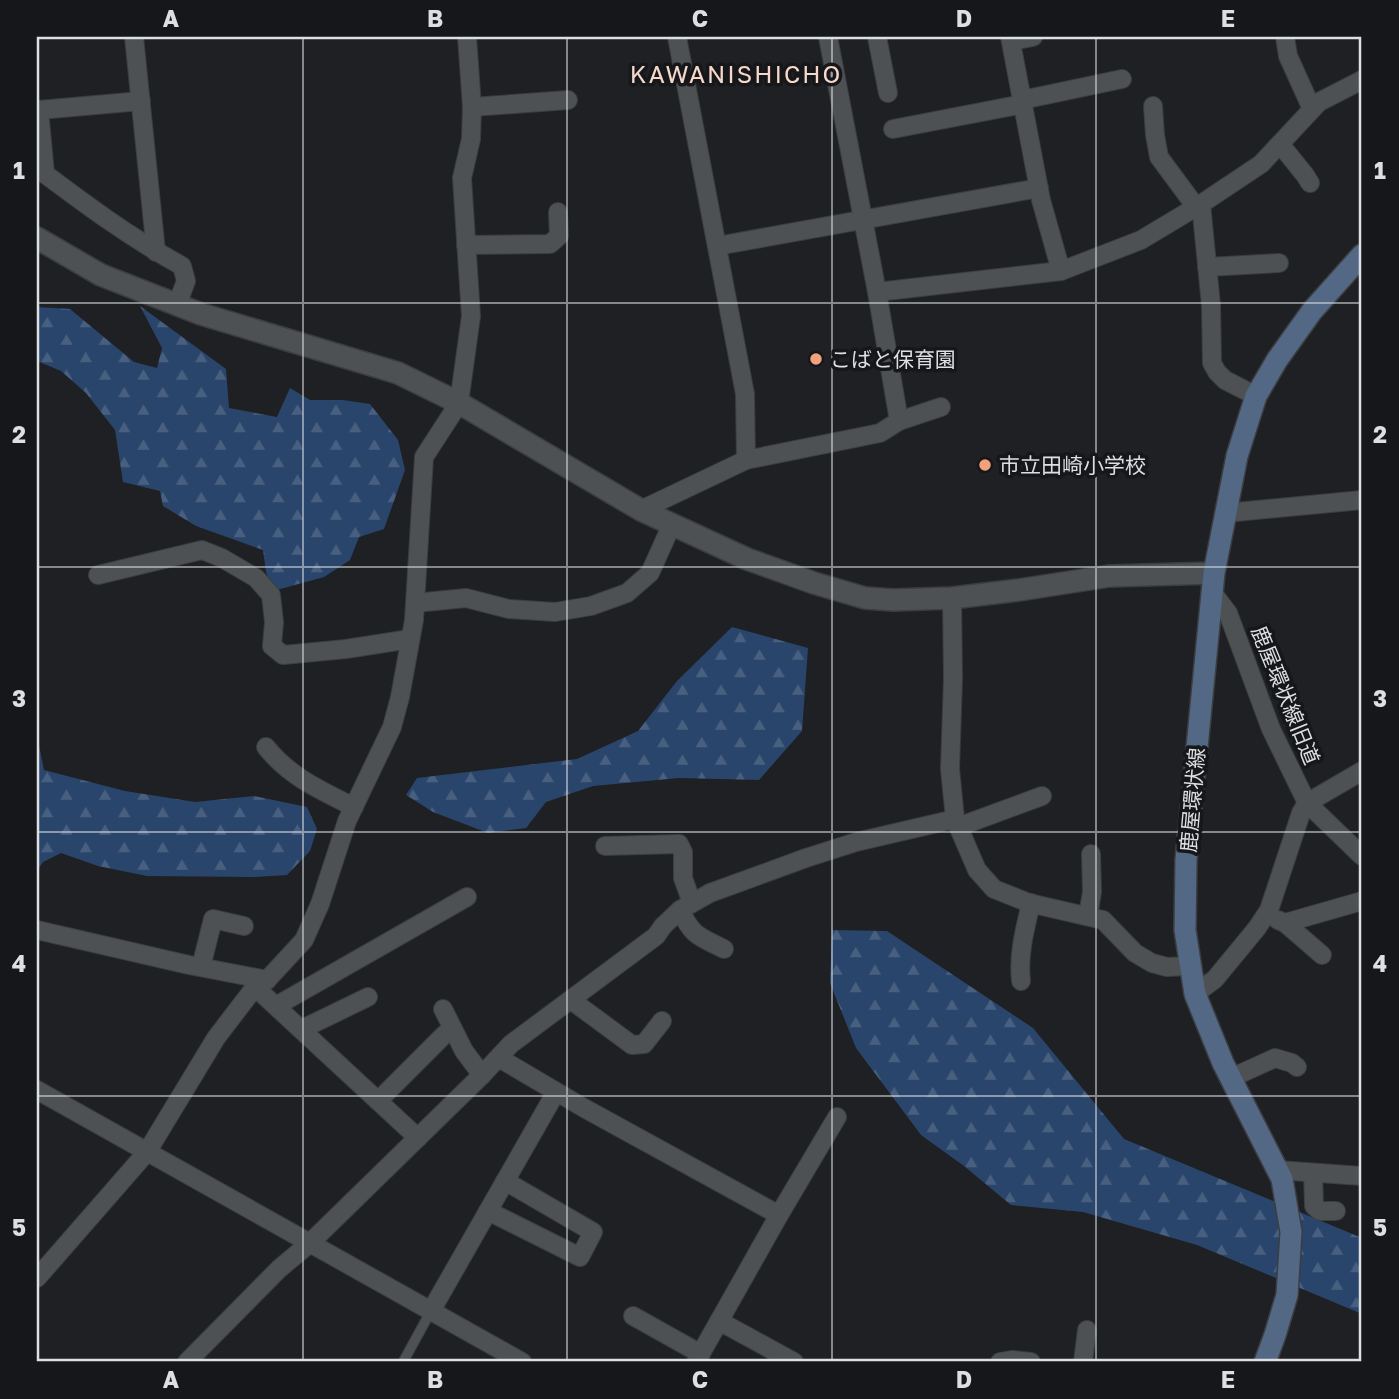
<svg xmlns="http://www.w3.org/2000/svg" width="1399" height="1399" viewBox="0 0 1399 1399" font-family="'Golos Text','Noto Sans JP',sans-serif">
<style>
.forest{fill:url(#forest-firs)}
.lines{fill:none;stroke-linecap:round;stroke-linejoin:round}
.service-casing{stroke:#3b3d40;stroke-width:11}
.minor-casing{stroke:#3b3d40;stroke-width:20}
.tertiary-casing{stroke:#3b3d40;stroke-width:24}
.secondary-casing{stroke:#3b3d40;stroke-width:24}
.service{stroke:#4e5154;stroke-width:9}
.minor{stroke:#4e5154;stroke-width:18}
.tertiary{stroke:#4e5154;stroke-width:21}
.secondary{stroke:#536884;stroke-width:21}
.grid{fill:none;stroke:#dddfe1;stroke-width:2;stroke-opacity:0.55}
.poi-dot{fill:#f1a17b;stroke:#15171a;stroke-width:2.5}
.labels{text-anchor:middle;dominant-baseline:central;stroke-width:7;stroke-linejoin:round;paint-order:stroke}
.poi-label{font-size:21px;fill:#dddfe1;stroke:#15171a;text-anchor:start}
.street-label{font-size:21px;fill:#dddfe1;stroke:#15171a}
.quarter-label{font-size:24px;letter-spacing:2px;fill:#f6d7c9;stroke:#15171a}
.neatline{fill:none;stroke:#dddfe1;stroke-width:2.5}
.grid-label{font-size:23px;text-anchor:middle;font-weight:bold;fill:#dddfe1}
</style>
<defs>
<pattern id="forest-firs" width="22" height="20" patternUnits="userSpaceOnUse" patternTransform="scale(1.75)"><rect width="22" height="20" fill="#29456b"/><path d="M5 1l3.5 6h-7zM16 11l3.5 6h-7z" fill="#485f80"/></pattern>
</defs>
<rect width="100%" height="100%" fill="#1e2023"/>
<g class="forest">
<polygon points="140,306 226,369 229,408 277,417 290,388 310,400 343,400 370,404 398,440 405,470 384,529 359,537 350,560 324,577 273,591 266,572 263,550 196,526 163,506 160,491 123,482 115,430 86,393 61,371 37,361 37,307 70,309 134,362 157,368 162,348"/>
<polygon points="732,627 808,648 802,731 759,780 679,778 593,786 546,802 526,828 488,833 433,812 406,795 417,778 577,759 638,731 677,681"/>
<polygon points="37,735 44,770 125,791 195,802 254,796 307,807 317,829 310,851 287,875 254,877 147,876 98,866 61,853 43,862 37,871"/>
<polygon points="832,930 887,931 1033,1028 1124,1139 1362,1238 1362,1314 1197,1245 1083,1212 1011,1205 964,1166 921,1135 856,1048 830,983"/>
</g>
<g class="lines">
<g class="service-casing">
<polyline id="service" points="403,1362 431,1311"/>
</g>
<g class="minor-casing">
<g id="minor">
<polyline points="134,37 156,252"/>
<polyline points="677,37 745,394 746,460"/>
<polyline points="877,37 888,93"/>
<polyline points="1010,37 1041,200 1061,271"/>
<polyline points="1285,37 1288,56 1312,109"/>
<polyline points="1011,41 1033,37"/>
<polyline points="1022,100 1122,79"/>
<polyline points="1153,106 1155,135 1159,157 1196,207"/>
<polyline points="472,107 568,100"/>
<polyline points="893,129 1023,104"/>
<polyline points="1280,144 1305,175 1310,183"/>
<path d="M37 168C85 204 129 237 182 266L186 281 177 305"/>
<polyline points="45,174 39,110 141,101"/>
<polyline points="1201,204 1211,305 1212,363 1217,372 1225,380 1256,396"/>
<polyline points="466,245 550,244 559,236 558,212"/>
<polyline points="717,246 1039,188"/>
<polyline points="1207,267 1279,263"/>
<polyline points="877,292 1061,271 1141,240 1201,204 1261,164 1319,102 1362,80"/>
<polyline points="899,421 941,407"/>
<polyline points="641,510 746,460 880,433 899,421 877,292 828,37"/>
<polyline points="1225,513 1362,500"/>
<polyline points="98,575 202,550 222,558 256,578 271,595 274,622 272,646 283,655 346,649 410,639"/>
<polyline points="1212,592 1228,613 1271,729 1307,803 1362,856"/>
<polyline points="952,598 953,679 950,769 955,819 977,870 994,889 1029,903 1103,920 1135,953 1152,963 1167,967 1189,966"/>
<polyline points="415,603 466,598 509,609 555,612 591,606 627,593 650,573 672,524"/>
<path d="M266 747C290 777 320 790 354 807"/>
<polyline points="958,827 1042,796"/>
<polyline points="605,846 679,844 683,852 683,878 692,903"/>
<path d="M680 910C693 937 699 936 724 949"/>
<polyline points="1088,916 1092,892 1091,854"/>
<polyline points="1278,920 1285,923 1322,955"/>
<polyline points="1285,923 1362,901"/>
<polyline points="37,930 189,965 267,980"/>
<polyline points="201,967 213,919 244,926"/>
<path d="M1021 981C1018 954 1025 929 1031 903"/>
<polyline points="255,987 418,1138"/>
<polyline points="1195,994 1215,979 1257,928 1269,910 1301,813 1307,803 1362,771"/>
<polyline points="571,1000 632,1045 644,1044 662,1021"/>
<polyline points="276,1006 467,897"/>
<polyline points="443,1009 464,1051 482,1075"/>
<polyline points="302,1029 368,997"/>
<polyline points="499,1058 584,1108 779,1215"/>
<polyline points="1231,1078 1275,1058 1292,1063 1297,1067"/>
<polyline points="37,1090 522,1362"/>
<polyline points="378,1101 445,1034"/>
<polyline points="1277,1170 1362,1176"/>
<polyline points="1313,1173 1314,1206 1320,1211 1336,1211"/>
<polyline points="488,1211 580,1257 593,1232 505,1181"/>
<polyline points="37,1278 147,1152 216,1038 255,987 267,980 304,940 320,904 347,821 392,727 400,697 414,620 424,457 459,403 471,316 462,178 471,139 472,107 467,37"/>
<polyline points="431,1311 556,1092"/>
<polyline points="633,1316 701,1354"/>
<polyline points="719,1321 794,1362"/>
<polyline points="187,1362 279,1269 310,1243 482,1075 511,1044 656,936 663,926 680,910 710,893 806,858 856,842 955,819"/>
<polyline points="696,1362 779,1215 837,1117"/>
<polyline points="1000,1362 1012,1360 1031,1362"/>
<polyline points="1083,1362 1087,1330"/>
</g>
</g>
<g class="tertiary-casing">
<polyline id="tertiary" points="37,238 101,275 201,314 398,373 459,403 641,510 747,559 814,583 865,598 893,600 952,598 1019,590 1109,576 1214,573"/>
</g>
<g class="secondary-casing">
<polyline id="secondary" points="1265,1362 1275,1335 1287,1295 1291,1232 1282,1179 1223,1063 1195,994 1185,930 1186,860 1214,573 1237,456 1256,396 1277,360 1312,311 1362,255"/>
</g>
<use href="#service" class="service"/>
<use href="#minor" class="minor"/>
<use href="#tertiary" class="tertiary"/>
<use href="#secondary" class="secondary"/>
</g>
<path class="grid" d="M303 37V1362M567 37V1362M832 37V1362M1096 37V1362M37 303H1362M37 567H1362M37 832H1362M37 1096H1362"/>
<g class="poi-dot">
<circle cx="816" cy="359" r="7"/>
<circle cx="985" cy="465" r="7"/>
</g>
<g class="labels">
<g class="poi-label">
<text x="830" y="359">こばと保育園</text>
<text x="999" y="465">市立田崎小学校</text>
</g>
<g class="street-label">
<text transform="translate(1286 695) rotate(68)">鹿屋環状線旧道</text>
<text transform="translate(1192 800) rotate(-85)">鹿屋環状線</text>
</g>
<g class="quarter-label">
<text x="736" y="73">KAWANISHICHO</text>
</g>
</g>
<rect width="1399" height="1399" fill="none" stroke="#15171a" stroke-width="77"/>
<rect x="38" y="38" width="1322" height="1322" class="neatline"/>
<g class="grid-label">
<text x="171" y="27">A</text>
<text x="435" y="27">B</text>
<text x="700" y="27">C</text>
<text x="964" y="27">D</text>
<text x="1228" y="27">E</text>
<text x="19" y="179">1</text>
<text x="1380" y="179">1</text>
<text x="19" y="443">2</text>
<text x="1380" y="443">2</text>
<text x="19" y="707">3</text>
<text x="1380" y="707">3</text>
<text x="19" y="972">4</text>
<text x="1380" y="972">4</text>
<text x="19" y="1236">5</text>
<text x="1380" y="1236">5</text>
<text x="171" y="1388">A</text>
<text x="435" y="1388">B</text>
<text x="700" y="1388">C</text>
<text x="964" y="1388">D</text>
<text x="1228" y="1388">E</text>
</g>
</svg>
